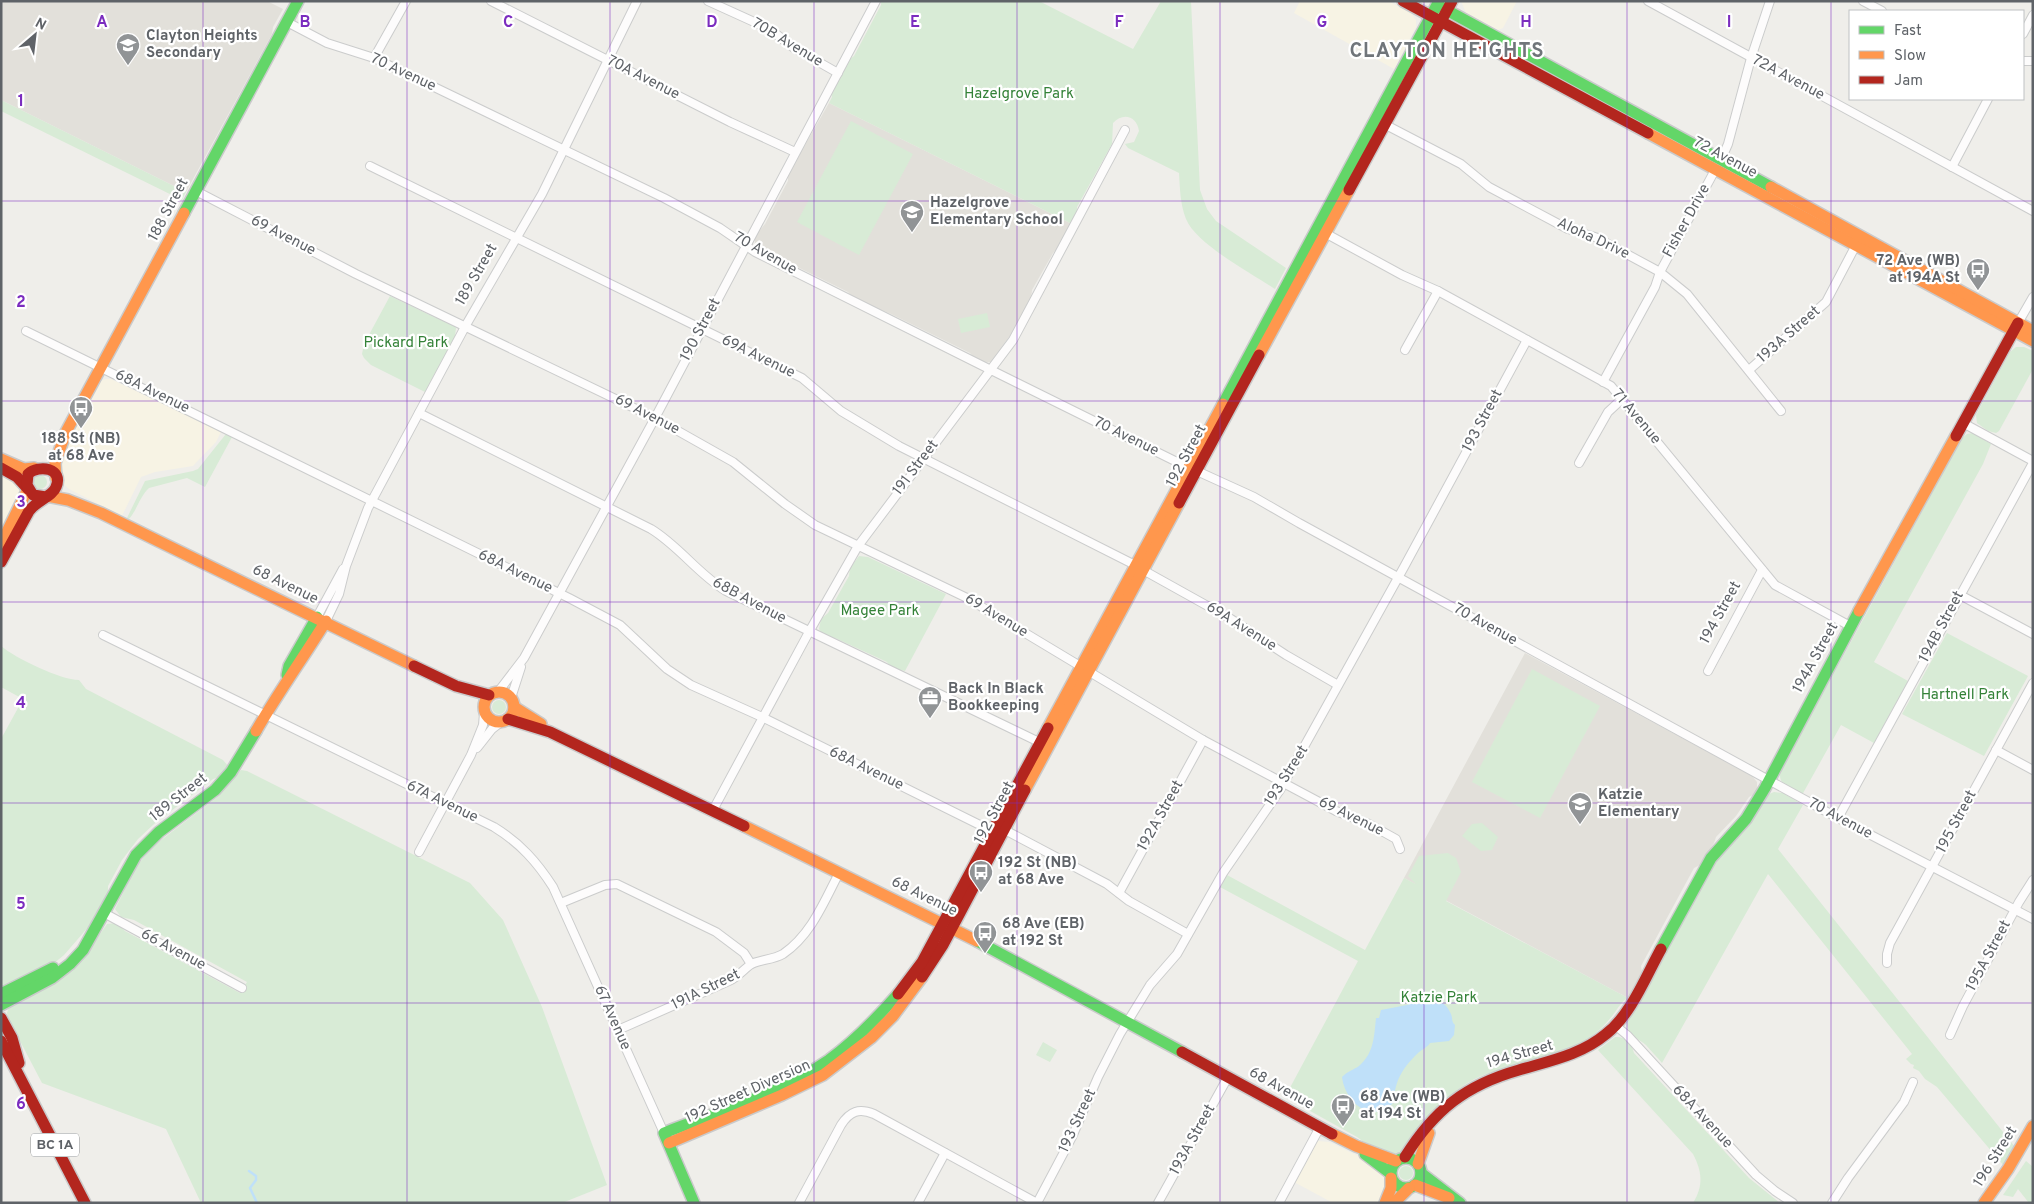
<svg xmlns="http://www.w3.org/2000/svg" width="2034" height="1204" viewBox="0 0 2034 1204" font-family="Overpass,sans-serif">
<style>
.commercial{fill:#f7f3e4}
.education{fill:#e2e0da}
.green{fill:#d8ebd6}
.water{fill:#bfe0f9}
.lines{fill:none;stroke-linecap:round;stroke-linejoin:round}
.stream{stroke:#bfe0f9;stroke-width:2.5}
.street-casing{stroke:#cbcccc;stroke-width:10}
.fast-casing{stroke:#cacacb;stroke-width:14}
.slow-casing{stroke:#cacacb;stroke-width:14}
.jam-casing{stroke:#cacacb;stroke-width:14}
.street{stroke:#fdfcfc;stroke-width:8}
.fast{stroke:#63d668;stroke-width:11}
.slow{stroke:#ff974d;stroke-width:11}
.jam{stroke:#b3261e;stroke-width:11}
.grid{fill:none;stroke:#7b2cbf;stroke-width:1;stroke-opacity:0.55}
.labels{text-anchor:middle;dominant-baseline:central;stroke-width:4.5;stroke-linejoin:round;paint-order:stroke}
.shield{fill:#fff;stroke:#8f9295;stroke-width:1}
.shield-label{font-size:14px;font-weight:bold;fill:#5f6368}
.poi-label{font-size:15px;font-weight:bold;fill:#5f6368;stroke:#fff;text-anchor:start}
.street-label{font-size:15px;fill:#5f6368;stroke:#fff}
.park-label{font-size:15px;fill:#348238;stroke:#fff}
.district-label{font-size:20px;font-weight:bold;letter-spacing:1px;fill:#70757a;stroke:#fff}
.grid-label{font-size:16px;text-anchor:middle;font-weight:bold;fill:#7b2cbf;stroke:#fff;stroke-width:4.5;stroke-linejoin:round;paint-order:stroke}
</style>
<rect width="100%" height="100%" fill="#efeeea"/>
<g class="commercial">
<polygon points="1300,1 1388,1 1411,13 1416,20 1416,27 1394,69 1294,13"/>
<polygon points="1461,1 1517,1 1503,28 1498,30 1466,13"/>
<polygon points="105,379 111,379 221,432 216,442 193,466 155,472 141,477 122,516 69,489 59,480 57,476 63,450 99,382"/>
<polygon points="1,473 20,486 22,492 1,537"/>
<polygon points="1318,1141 1329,1142 1381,1167 1387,1180 1381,1203 1333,1203 1294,1182 1314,1146"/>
</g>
<g class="education">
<polygon points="1,1 267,1 283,9 273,27 272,34 186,192 1,100"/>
<polygon points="829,103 1072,224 1057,249 1053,253 1032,290 1031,299 1012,333 991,362 983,363 975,359 970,353 891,314 853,298 848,292 771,254 760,251 755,244 755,236 765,224 788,181 788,175"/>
<polygon points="1525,653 1752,776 1757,782 1757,789 1753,795 1749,797 1736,816 1716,837 1714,843 1700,865 1694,868 1641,966 1642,972 1628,998 1404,878"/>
</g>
<g class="green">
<path d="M881 1H1039L1133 49 1161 1H1191L1200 190 1207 209 1216 221 1286 268 1275 289C1251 273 1196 244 1186 219 1180 204 1180 188 1179 173L1128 148 1125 144 1134 142 1139 131C1137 116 1123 112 1113 123L1112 144 1077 207V214L1072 224 829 103 832 97 831 93 850 59 854 56 881 5Z"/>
<polygon points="1,100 186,192 182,200 1,111"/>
<polygon points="851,121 913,154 859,255 797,222"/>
<path d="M390 296 436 318C444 318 451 321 456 328L455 336 425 392 371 365 364 358 362 354 364 344Z"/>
<polygon points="987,313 990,327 961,333 958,319"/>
<polygon points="2016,347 2024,347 2033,351 2033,369 1999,431 1996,433 1988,431 1977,423 1976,415 2010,352"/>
<path d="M1973 433 1991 444 1983 464 1874 662 1908 681 1874 743 1841 725 1802 795C1791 789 1776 785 1781 770L1817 697 1823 693 1962 438 1967 434Z"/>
<path d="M226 434 232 437 205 487 187 478 149 488C140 496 137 510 129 519L127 518 145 481 193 471 198 469Z"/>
<circle cx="40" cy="482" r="7"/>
<path d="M859 556 868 557 946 594 905 671C897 669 892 670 887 662L835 638C828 637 823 636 819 629L821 619 828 613 849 576 850 568Z"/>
<polygon points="1947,633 2028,676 1984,756 1902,714"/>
<path d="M1 646C15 658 61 680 79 680L86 689 223 760 228 766 219 777 213 779 154 824 138 839 122 860 108 886V893L90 925 64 955 53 964 1 991V739L23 699 1 687Z"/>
<polygon points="1532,669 1600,706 1540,818 1472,782"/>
<circle cx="499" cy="707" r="7"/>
<polygon points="241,770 247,771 470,883 503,920 542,1007 607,1185 562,1203 201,1203 166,1129 42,1083 9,1020 7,1013 9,1007 87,952 107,924 117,923 125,931 240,993 247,982 134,920 121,917 115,909 136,867 152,847 216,798"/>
<path d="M1774 792 1783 793 1803 805 1778 849 2015 1147 2004 1166 1937 1087 1925 1079 1919 1071 1913 1068 1914 1065 1911 1064 1906 1059 1912 1054 1768 874 1662 1063C1657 1057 1651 1051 1646 1045 1638 1038 1627 1036 1627 1022L1715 863 1747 827 1769 794Z"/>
<polygon points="1482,823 1498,837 1492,850 1481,851 1462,836 1472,824"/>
<path d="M1448 853 1456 858 1461 872 1446 901 1628 998C1621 1002 1618 1008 1613 1015 1603 1028 1590 1039 1575 1046 1550 1059 1521 1063 1495 1071 1451 1084 1428 1117 1403 1153L1392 1154 1372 1148 1357 1137 1285 1097 1358 961 1220 887 1227 875 1365 950 1404 878 1416 884 1408 876 1419 856Z"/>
<path d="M1615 1037C1625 1036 1632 1043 1634 1053L1749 1178 1780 1203H1693C1704 1186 1702 1171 1693 1154L1598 1050Z"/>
<polygon points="1043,1042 1057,1050 1050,1062 1036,1055"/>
<polygon points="2026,1161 2033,1167 2033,1203 2029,1203 2018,1189 2013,1197 2003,1195"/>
<circle cx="1406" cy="1173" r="7"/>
</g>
<path class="water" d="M1425 999C1437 999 1446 1002 1451 1014 1453 1019 1451 1021 1455 1025L1454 1035 1449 1041 1430 1043C1427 1048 1422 1049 1418 1053 1401 1070 1396 1079 1393 1103 1371 1125 1345 1102 1342 1077 1348 1071 1353 1070 1359 1066 1374 1053 1374 1037 1376 1018H1379L1381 1010 1407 1005Z"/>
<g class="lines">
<polyline class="stream" points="249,1171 256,1176 256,1180 250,1188 257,1203"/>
<g class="street-casing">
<g id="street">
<polyline points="491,1 730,122 795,152"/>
<polyline points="708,1 763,26 776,34 794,48 838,73"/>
<polyline points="1648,1 2033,211"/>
<polyline points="1863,1 1882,11"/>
<polyline points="287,22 327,43 374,58 664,198 720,228 755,252 991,370 1175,461 1254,497 1299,523 1838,818 2033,919"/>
<polyline points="2023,34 2033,15"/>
<polyline points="374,58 406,1"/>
<polyline points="2023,61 2033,61"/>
<polyline points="1386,125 1461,164 1489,187 1568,229 1595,237 1660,272 1687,294 1781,411"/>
<polyline points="1721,160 1728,144 1751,58 1770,1"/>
<polyline points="370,166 802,378 841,411 899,446 1135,565"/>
<polyline points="1952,167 1988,99"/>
<polyline points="196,191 356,274 655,418 733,462 785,504 815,525 967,598 1080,666"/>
<polyline points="1325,233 1402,275 1438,291 1611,386 1775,585 1850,626"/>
<polyline points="2018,323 2033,297"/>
<polyline points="26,331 569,598 620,625 667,669 691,685 762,717 992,831"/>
<polyline points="1405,350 1438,291"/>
<polyline points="1749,370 1826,302 1856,245"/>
<polyline points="1603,382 1655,287 1660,272 1715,170"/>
<path d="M419 413 651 529C679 546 698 574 726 591L1039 742"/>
<polyline points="1963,423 2033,461"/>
<polyline points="1579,463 1608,412 1622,399"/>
<polyline points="1143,570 1231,619 1286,655 1338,685"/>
<polyline points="1960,595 2033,634"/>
<polyline points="317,617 343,569"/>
<polyline points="326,621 339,594 346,566 368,508 466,325 542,194 637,1"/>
<path d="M103 635 494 827C520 843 537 862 553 887L664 1133"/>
<polyline points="1088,671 1203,740 1336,811 1369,824 1396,839 1400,849"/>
<polyline points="1708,671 1762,570"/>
<polyline points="498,692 524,658 655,418 876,1"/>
<polyline points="511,698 521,667"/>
<polyline points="477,748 492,729 501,722"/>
<polyline points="1996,750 2033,770"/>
<polyline points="713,810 809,632 858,546 1013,340 1125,130"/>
<polyline points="1838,818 2033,463"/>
<polyline points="1003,829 1107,884 1129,901 1188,934"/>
<polyline points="419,852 471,755 483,725 484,713"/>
<polyline points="1119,893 1203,740"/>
<polyline points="561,903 605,885 617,884 716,932 744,953 751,964"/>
<polyline points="104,913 242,988"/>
<polyline points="1887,963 1887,954 1890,943 2033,683"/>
<polyline points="1616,1026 1627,1035 1756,1175 1775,1191 1793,1203"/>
<path d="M618 1030 729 981C738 977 743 970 750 965 757 960 773 960 783 954 811 935 824 902 839 873"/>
<polyline points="1950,1035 1963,1006 2019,902 2033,880"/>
<path d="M799 1203 841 1125C850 1111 859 1108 874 1114L1037 1203"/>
<polyline points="918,1203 945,1153"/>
<polyline points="1037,1203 1072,1137 1098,1077 1120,1034 1150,985 1177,954 1223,873 1280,790 1404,567 1527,340"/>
<polyline points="1158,1203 1228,1077"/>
<polyline points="1279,1203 1320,1127"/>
<polyline points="1832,1203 1848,1178 1904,1102 1913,1082"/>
</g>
</g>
<g class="fast-casing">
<g id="fast">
<polyline points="1441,7 1771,187"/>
<polyline points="184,213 298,1"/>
<polyline points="1223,404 1439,1"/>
<polyline points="287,675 289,666 317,617"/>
<polyline points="977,941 1182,1052"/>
<polyline points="1661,949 1711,858 1746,819 1765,788 1859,611"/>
<polyline points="1,994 53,968"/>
<polyline points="1,1005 52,978 70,964 83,950 136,855 159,832 215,790 231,772 256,731"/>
<polyline points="1365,1154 1390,1173"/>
<circle cx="1406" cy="1173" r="15"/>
<polyline points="1421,1173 1460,1203"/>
<path d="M694 1203 664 1133C719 1111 779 1094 829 1060 855 1041 877 1018 898 994"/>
</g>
</g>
<g class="slow-casing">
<g id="slow">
<polyline points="1648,133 2033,341"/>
<polyline points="1771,187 2033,331"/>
<polyline points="1259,355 1349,190"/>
<polyline points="1,459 24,469 34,468"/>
<polyline points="56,478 55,463 66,432 184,213"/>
<polyline points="47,496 68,500 101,513 414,666"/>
<polyline points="1,544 28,489"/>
<polyline points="1859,611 1956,436"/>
<circle cx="499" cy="707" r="15"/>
<polyline points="514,707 541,724"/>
<polyline points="1048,728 1223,404"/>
<path d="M256 731C278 693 303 658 326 621"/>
<polyline points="1025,790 1179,503"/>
<polyline points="744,826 977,941"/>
<polyline points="1332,1134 1356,1146 1396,1161"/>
<polyline points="669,1143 782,1095 823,1075 871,1038 893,1016 922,977"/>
<polyline points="1418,1164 1429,1133"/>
<polyline points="1415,1185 1449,1198"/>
<polyline points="1385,1203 1391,1188 1391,1178"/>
<polyline points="1394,1203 1409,1188"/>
<polyline points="1984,1203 2008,1169 2033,1126"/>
</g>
</g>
<g class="jam-casing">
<g id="jam">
<polyline points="1403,1 1648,133"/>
<polyline points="1349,190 1452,1"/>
<polyline points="1956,436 2018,323"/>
<polyline points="1,468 17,477 28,489"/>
<polyline points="1179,503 1259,355"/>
<path d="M1 562 29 511C36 501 53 496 56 487 64 468 39 464 28 474L27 485 33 495 46 497"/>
<polyline points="414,666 456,686 489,695"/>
<polyline points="508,719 550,732 744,826"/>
<polyline points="922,977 943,945 1025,790"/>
<polyline points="898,994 922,962 1048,728"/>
<polyline points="1,1018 12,1038 19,1063"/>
<polyline points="1,1041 85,1203"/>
<polyline points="1182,1052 1332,1134"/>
<path d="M1405 1157C1434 1110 1466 1085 1519 1070 1549 1061 1581 1055 1606 1034 1631 1015 1646 976 1661 949"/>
</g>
</g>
<use href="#street" class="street"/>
<use href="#fast" class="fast"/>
<use href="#slow" class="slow"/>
<use href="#jam" class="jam"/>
</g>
<path class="grid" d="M203 1V1203M407 1V1203M610 1V1203M814 1V1203M1017 1V1203M1220 1V1203M1424 1V1203M1627 1V1203M1831 1V1203M1 201H2033M1 401H2033M1 602H2033M1 803H2033M1 1003H2033"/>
<defs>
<g id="school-pin" transform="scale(1.25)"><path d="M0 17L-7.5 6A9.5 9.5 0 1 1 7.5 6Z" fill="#919496" stroke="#fff"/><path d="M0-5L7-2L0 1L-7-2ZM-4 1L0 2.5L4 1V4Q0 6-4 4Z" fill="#fff"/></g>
<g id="bus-pin" transform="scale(1.25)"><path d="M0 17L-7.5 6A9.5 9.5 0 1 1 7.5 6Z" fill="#919496" stroke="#fff"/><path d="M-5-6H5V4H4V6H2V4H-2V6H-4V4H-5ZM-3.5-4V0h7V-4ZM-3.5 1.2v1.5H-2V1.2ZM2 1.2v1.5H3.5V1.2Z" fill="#fff"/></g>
<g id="office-pin" transform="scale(1.25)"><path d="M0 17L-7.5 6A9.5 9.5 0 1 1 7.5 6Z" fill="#919496" stroke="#fff"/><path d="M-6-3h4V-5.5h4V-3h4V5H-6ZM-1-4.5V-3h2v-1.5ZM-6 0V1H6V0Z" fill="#fff"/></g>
</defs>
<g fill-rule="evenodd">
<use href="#school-pin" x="128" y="45"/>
<use href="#school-pin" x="912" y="212"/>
<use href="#bus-pin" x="1978" y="270"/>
<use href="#bus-pin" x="81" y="408"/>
<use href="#office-pin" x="930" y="698"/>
<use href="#school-pin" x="1580" y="804"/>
<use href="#bus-pin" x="981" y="872"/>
<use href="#bus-pin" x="985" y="933"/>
<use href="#bus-pin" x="1343" y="1106"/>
</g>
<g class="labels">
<rect class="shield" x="31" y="1133.5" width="48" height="23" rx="4"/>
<g class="shield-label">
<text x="55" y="1145">BC 1A</text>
</g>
<g class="poi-label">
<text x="146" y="36">Clayton Heights<tspan x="146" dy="17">Secondary</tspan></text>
<text x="930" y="203">Hazelgrove<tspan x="930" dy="17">Elementary School</tspan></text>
<text x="1960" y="261" text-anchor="end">72 Ave (WB)<tspan x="1960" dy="17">at 194A St</tspan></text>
<text x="81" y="439" text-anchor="middle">188 St (NB)<tspan x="81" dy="17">at 68 Ave</tspan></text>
<text x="948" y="689">Back In Black<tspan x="948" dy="17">Bookkeeping</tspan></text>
<text x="1598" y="795">Katzie<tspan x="1598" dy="17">Elementary</tspan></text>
<text x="998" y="863">192 St (NB)<tspan x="998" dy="17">at 68 Ave</tspan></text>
<text x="1002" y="924">68 Ave (EB)<tspan x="1002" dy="17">at 192 St</tspan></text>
<text x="1360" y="1097">68 Ave (WB)<tspan x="1360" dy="17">at 194 St</tspan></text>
</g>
<g class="street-label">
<text transform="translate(787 43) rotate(31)">70B Avenue</text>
<text transform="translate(403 73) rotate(25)">70 Avenue</text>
<text transform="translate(643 78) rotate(27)">70A Avenue</text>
<text transform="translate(1788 78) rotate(28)">72A Avenue</text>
<text transform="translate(1725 158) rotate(28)">72 Avenue</text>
<text transform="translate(169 210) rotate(-62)">188 Street</text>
<text transform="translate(1687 221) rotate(-61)">Fisher Drive</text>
<text transform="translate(283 236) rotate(27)">69 Avenue</text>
<text transform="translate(1593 239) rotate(25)">Aloha Drive</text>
<text transform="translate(765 254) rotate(30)">70 Avenue</text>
<text transform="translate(477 275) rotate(-60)">189 Street</text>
<text transform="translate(701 330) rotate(-62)">190 Street</text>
<text transform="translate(1789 335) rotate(-41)">193A Street</text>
<text transform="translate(758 357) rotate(26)">69A Avenue</text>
<text transform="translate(152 392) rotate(26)">68A Avenue</text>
<text transform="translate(647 415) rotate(27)">69 Avenue</text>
<text transform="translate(1636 417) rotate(50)">71 Avenue</text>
<text transform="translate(1483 421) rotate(-62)">193 Street</text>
<text transform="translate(1126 437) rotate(26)">70 Avenue</text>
<text transform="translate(1187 456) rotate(-62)">192 Street</text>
<text transform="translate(916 468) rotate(-53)">191 Street</text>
<text transform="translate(515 572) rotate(26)">68A Avenue</text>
<text transform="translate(285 585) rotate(26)">68 Avenue</text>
<text transform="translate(749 601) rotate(28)">68B Avenue</text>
<text transform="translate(1721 613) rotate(-61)">194 Street</text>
<text transform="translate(996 616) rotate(31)">69 Avenue</text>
<text transform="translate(1485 625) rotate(29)">70 Avenue</text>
<text transform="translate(1241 627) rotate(32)">69A Avenue</text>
<text transform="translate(1942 627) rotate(-62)">194B Street</text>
<text transform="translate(1816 658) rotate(-61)">194A Street</text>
<text transform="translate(866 769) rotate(26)">68A Avenue</text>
<text transform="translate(1287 776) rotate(-58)">193 Street</text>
<text transform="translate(179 798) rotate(-38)">189 Street</text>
<text transform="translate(442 802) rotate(26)">67A Avenue</text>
<text transform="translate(995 813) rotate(-62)">192 Street</text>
<text transform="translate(1161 816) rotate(-61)">192A Street</text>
<text transform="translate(1351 817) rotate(26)">69 Avenue</text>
<text transform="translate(1840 819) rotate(28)">70 Avenue</text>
<text transform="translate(1957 822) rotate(-62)">195 Street</text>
<text transform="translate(924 897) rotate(26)">68 Avenue</text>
<text transform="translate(173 950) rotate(28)">66 Avenue</text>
<text transform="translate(1989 956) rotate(-62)">195A Street</text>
<text transform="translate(706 990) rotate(-26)">191A Street</text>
<text transform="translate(612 1018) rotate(66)">67 Avenue</text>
<text transform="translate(1520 1055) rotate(-16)">194 Street</text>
<text transform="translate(1281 1089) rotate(29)">68 Avenue</text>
<text transform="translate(748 1092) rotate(-24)">192 Street Diversion</text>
<text transform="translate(1702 1117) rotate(47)">68A Avenue</text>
<text transform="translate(1078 1121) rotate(-65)">193 Street</text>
<text transform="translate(1193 1140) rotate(-61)">193A Street</text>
<text transform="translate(1996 1157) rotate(-58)">196 Street</text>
</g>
<g class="park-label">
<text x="1019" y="94">Hazelgrove Park</text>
<text x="406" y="343">Pickard Park</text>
<text x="880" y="611">Magee Park</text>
<text x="1965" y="695">Hartnell Park</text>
<text x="1439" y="998">Katzie Park</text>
</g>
<g class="district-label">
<text x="1447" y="52">CLAYTON HEIGHTS</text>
</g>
</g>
<g class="grid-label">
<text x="102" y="27">A</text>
<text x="305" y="27">B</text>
<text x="508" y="27">C</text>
<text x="712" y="27">D</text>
<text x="915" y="27">E</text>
<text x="1119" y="27">F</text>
<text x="1322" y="27">G</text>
<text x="1526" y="27">H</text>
<text x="1729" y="27">I</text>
<text x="21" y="106">1</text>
<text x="21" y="307">2</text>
<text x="21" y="507">3</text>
<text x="21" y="708">4</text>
<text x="21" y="909">5</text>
<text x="21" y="1109">6</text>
</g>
<rect width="2034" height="1204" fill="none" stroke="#5f6368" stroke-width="5"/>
<rect x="1849" y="10" width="175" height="90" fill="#ffffff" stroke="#bfc1c3"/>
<rect x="1859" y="26" width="25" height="8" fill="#63d668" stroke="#bfc1c3"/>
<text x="1894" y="35" font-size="15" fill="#5f6368">Fast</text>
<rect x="1859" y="51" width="25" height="8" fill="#ff974d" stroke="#bfc1c3"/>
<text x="1894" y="60" font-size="15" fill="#5f6368">Slow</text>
<rect x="1859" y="76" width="25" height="8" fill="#b3261e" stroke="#bfc1c3"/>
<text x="1894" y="85" font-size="15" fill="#5f6368">Jam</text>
<g transform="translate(35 35) rotate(28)" stroke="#ffffff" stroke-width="4" paint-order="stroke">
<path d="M0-4L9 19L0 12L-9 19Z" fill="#5f6368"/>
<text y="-8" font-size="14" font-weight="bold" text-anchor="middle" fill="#5f6368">N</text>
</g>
</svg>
